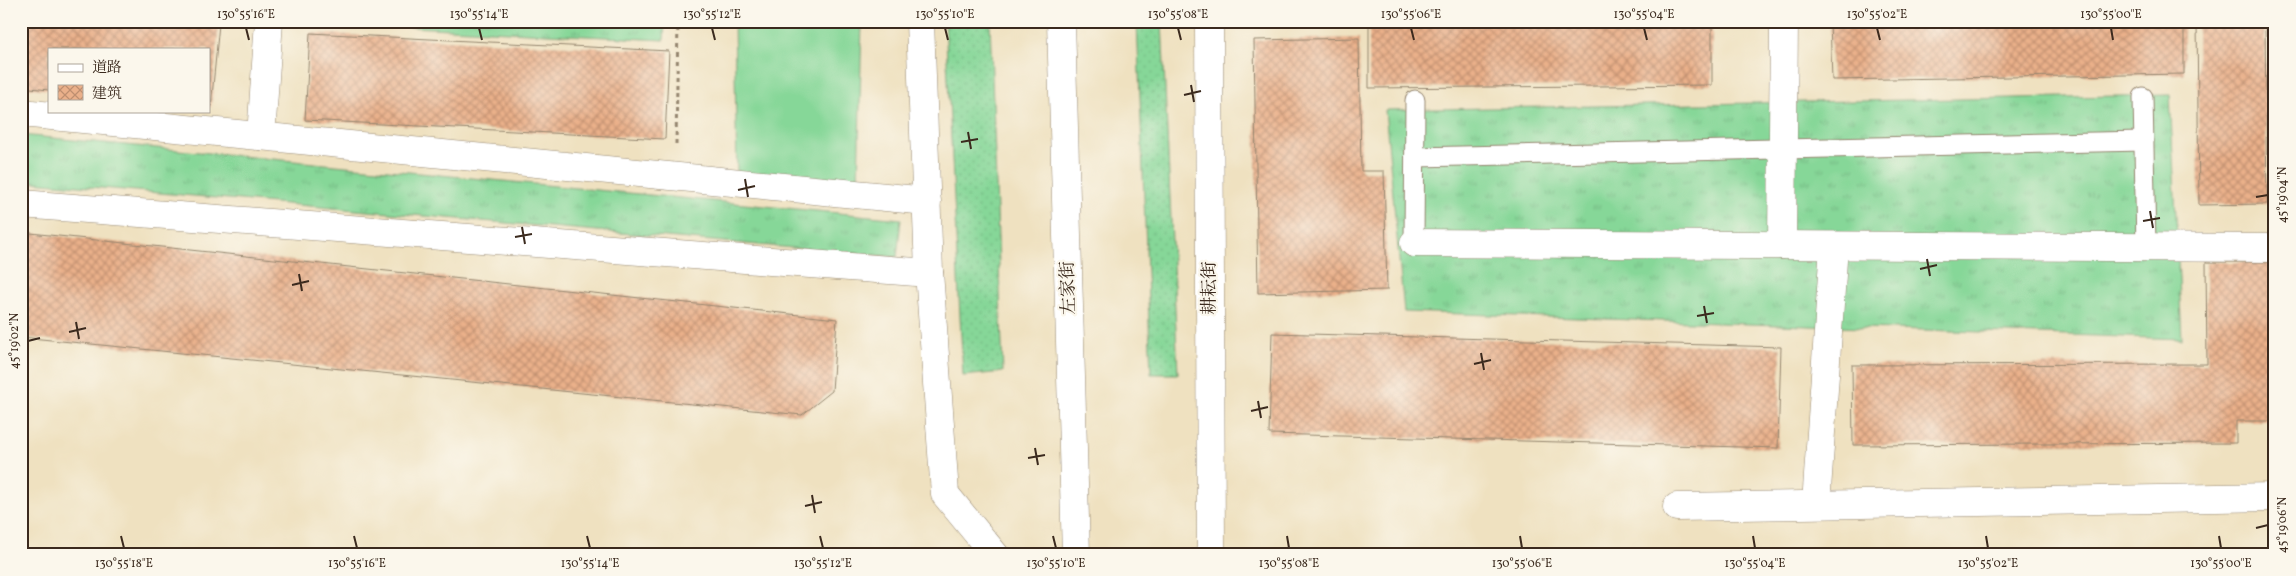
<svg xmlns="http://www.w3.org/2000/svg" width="2296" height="576" viewBox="0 0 2296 576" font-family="Vollkorn,'Noto Serif SC',serif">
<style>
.grass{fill:url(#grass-tufts);stroke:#60805b}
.garden{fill:url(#garden-dots);stroke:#60805b}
.pitch{fill:#86d798;stroke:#60805b}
.building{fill:url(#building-cross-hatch)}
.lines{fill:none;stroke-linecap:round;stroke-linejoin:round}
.lane-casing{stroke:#95866f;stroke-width:21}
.street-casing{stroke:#95866f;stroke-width:29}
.secondary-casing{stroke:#95866f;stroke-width:29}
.path{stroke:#95866f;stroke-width:3;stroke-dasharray:4 4;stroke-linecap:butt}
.lane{stroke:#fff;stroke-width:19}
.street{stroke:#fff;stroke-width:28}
.secondary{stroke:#fff;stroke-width:28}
.ticks{fill:none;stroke:#3b2a1e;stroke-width:2}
.labels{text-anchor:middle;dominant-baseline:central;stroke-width:4.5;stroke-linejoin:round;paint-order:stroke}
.street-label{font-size:18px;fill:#3b2a1e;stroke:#fbf7ec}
.neatline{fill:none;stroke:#3b2a1e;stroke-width:2}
.ticks-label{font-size:12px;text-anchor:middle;fill:#3b2a1e}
</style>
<defs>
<pattern id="grass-tufts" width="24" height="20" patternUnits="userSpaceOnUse" patternTransform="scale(1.25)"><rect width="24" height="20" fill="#86d798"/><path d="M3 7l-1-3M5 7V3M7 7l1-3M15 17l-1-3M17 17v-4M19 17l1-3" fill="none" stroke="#75b983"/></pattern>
<pattern id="garden-dots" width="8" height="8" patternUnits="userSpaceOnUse" patternTransform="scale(1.25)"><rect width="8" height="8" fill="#86d798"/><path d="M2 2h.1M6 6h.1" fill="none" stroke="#75b983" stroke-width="1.8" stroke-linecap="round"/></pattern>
<pattern id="building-cross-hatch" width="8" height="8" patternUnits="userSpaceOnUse" patternTransform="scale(1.25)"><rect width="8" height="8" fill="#eab08a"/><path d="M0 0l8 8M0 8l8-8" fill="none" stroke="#bf8f70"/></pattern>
</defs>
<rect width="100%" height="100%" fill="#fbf7ec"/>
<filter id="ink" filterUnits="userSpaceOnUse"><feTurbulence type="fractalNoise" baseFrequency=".02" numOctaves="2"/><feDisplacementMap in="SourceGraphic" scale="10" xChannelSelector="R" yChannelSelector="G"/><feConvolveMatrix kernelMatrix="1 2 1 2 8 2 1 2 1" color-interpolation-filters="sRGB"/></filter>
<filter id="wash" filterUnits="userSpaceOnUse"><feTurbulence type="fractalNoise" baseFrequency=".0096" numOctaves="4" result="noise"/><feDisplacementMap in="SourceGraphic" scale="20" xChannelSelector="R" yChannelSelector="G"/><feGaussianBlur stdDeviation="1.12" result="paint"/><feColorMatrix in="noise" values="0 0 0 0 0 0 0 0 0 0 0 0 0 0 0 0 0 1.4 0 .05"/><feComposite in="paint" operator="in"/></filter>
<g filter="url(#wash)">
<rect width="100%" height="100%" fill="#efe1c0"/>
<g class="grass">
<polygon points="295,21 665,21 664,40"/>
<polygon points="2170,95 2182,339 1404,312 1385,110"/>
<polygon points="21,135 901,219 897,257 21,181"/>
</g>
<g class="garden">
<polygon points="945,21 990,21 1003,372 963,376"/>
<polygon points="1162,21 1178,374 1151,374 1137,22"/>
</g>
<polygon class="pitch" points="734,21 862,21 858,183 737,174"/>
<g id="blocks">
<g class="building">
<polygon points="21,21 191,21 219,24 211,107 209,107 209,49 49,49 49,90 21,87"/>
<polygon points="1369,21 1712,21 1712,85 1369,88"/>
<polygon points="1830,21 2184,21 2184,74 1832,80"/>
<polygon points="2197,21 2265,21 2267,204 2199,205"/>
<polygon points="310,33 669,51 665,139 305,120"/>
<polygon points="1359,38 1361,171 1384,171 1387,290 1258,293 1254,40"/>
<polygon points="21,232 837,319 832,391 802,415 21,337"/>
<polygon points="2206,262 2272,262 2273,421 2236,421 2236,443 1853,445 1852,365 2207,364"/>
<polygon points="1272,333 1781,347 1778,448 1269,434"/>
</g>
</g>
</g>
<g filter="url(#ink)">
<use href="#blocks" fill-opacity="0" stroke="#95866f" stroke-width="1"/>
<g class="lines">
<g class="lane-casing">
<g id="lane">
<polyline points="2143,97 2146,247"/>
<polyline points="1415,157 2144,141"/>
<polyline points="1414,243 1415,100"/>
</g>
</g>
<g class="street-casing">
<g id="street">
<polyline points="920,21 929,272 945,494 995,555"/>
<polyline points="1209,21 1211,555"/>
<polyline points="21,113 927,201"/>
<polyline points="261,136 269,21"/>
<polyline points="21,204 929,273"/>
<polyline points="1414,243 2275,248"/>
<polyline points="1782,245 1784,21"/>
<polyline points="1816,504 1834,246"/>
<polyline points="1677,507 2275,497"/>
</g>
</g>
<g class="secondary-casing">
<polyline id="secondary" points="1061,21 1076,555"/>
</g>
<g class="path">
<polyline points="613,21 616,24 678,29"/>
<polyline points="676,144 678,21"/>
</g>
<use href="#lane" class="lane"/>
<use href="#street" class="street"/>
<use href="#secondary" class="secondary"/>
</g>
</g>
<path class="ticks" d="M246 28 249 40M479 28 482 40M712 28 715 40M945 28 948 40M1178 28 1181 40M1411 28 1414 40M1644 28 1647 40M1877 28 1880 40M2111 28 2113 40M1191 85 1194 102M1184 95 1201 91M968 132 971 149M961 142 978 139M745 179 748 197M738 190 755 186M2256 197 2268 195M2150 211 2153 228M2143 221 2160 218M522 227 525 244M515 237 532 234M1927 259 1930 276M1920 269 1937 265M299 274 302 291M292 285 309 281M1704 306 1707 323M1697 316 1714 313M76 322 79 339M69 332 86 328M28 341 40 338M1481 353 1484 370M1474 364 1491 360M1258 401 1261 418M1251 411 1268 407M1035 448 1038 465M1028 458 1045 455M812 495 815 513M805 506 822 502M2256 528 2268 525M121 536 124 548M354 536 357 548M587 536 590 548M820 536 823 548M1053 536 1056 548M1287 536 1289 548M1520 536 1522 548M1753 536 1755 548M1986 536 1988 548M2219 536 2221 548"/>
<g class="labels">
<g class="street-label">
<text transform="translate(1069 288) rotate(-92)">左家街</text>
<text transform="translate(1210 288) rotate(-90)">耕耘街</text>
</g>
</g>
<rect width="2296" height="576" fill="none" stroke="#fbf7ec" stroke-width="55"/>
<rect x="48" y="48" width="162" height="65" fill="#fbf7ec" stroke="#aea59a"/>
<rect x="58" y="64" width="25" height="8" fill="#ffffff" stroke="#aea59a"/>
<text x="92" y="72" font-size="15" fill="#3b2a1e">道路</text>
<rect x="58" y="85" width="25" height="15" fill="url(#building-cross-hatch)" stroke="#aea59a"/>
<text x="92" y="98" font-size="15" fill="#3b2a1e">建筑</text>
<rect x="28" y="28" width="2240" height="520" class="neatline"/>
<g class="ticks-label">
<text x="246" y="18">130°55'16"E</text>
<text x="479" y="18">130°55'14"E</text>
<text x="712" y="18">130°55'12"E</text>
<text x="945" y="18">130°55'10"E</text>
<text x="1178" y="18">130°55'08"E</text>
<text x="1411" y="18">130°55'06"E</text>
<text x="1644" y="18">130°55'04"E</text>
<text x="1877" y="18">130°55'02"E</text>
<text x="2111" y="18">130°55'00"E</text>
<text transform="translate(2282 195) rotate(-90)" y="4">45°19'04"N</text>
<text transform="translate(14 341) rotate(-90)" y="4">45°19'02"N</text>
<text transform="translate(2282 525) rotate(-90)" y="4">45°19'06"N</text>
<text x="124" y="567">130°55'18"E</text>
<text x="357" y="567">130°55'16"E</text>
<text x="590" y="567">130°55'14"E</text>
<text x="823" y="567">130°55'12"E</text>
<text x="1056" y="567">130°55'10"E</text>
<text x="1289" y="567">130°55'08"E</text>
<text x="1522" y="567">130°55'06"E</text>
<text x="1755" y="567">130°55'04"E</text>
<text x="1988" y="567">130°55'02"E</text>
<text x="2221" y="567">130°55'00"E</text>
</g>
</svg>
